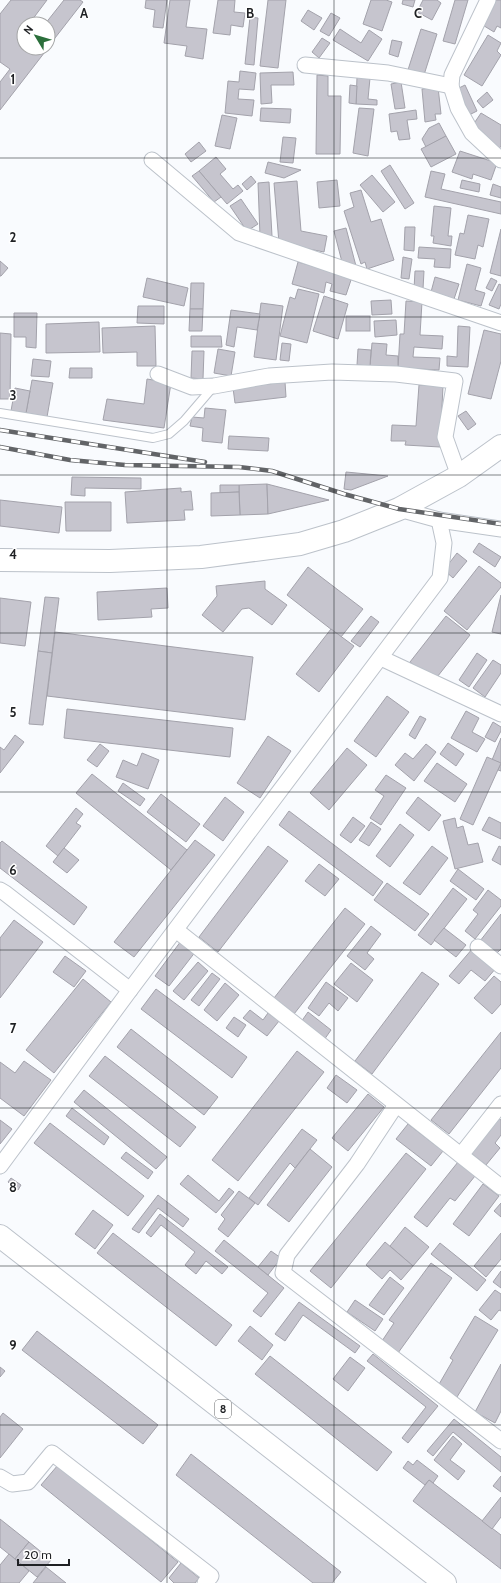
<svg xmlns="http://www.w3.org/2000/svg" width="501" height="1583" viewBox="0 0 501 1583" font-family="Cabin,sans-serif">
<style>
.building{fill:#c6c5ce;stroke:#a3a2ab}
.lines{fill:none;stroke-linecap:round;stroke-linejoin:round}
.lane-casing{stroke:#bcc2ca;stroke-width:10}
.street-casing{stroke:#bcc2ca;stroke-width:17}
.secondary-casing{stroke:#bcc2ca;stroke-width:24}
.primary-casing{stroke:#bcc2ca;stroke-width:24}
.lane{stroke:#fff;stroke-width:8}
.street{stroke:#fff;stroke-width:15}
.secondary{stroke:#fff;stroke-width:22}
.primary{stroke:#fff;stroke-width:22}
.rail-casing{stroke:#626467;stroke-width:4.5}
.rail{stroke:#fff;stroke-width:3;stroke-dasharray:9;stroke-linecap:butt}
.grid{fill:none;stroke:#1f2124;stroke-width:1;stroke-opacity:0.55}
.labels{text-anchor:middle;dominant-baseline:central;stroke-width:3;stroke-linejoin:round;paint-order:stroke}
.shield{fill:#fff;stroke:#626466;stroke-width:1}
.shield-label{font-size:11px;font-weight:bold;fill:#1f2124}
.grid-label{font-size:13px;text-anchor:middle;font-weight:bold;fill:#1f2124;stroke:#fff;stroke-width:3;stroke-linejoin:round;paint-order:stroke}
</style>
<rect width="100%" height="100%" fill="#f9fbfe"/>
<g class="building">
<polygon points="11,0 47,0 29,24 24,24 24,30 21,34 24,37 24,48 48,48 0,110 0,82 10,69 0,62 0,14"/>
<polygon points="64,0 80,0 83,2 48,47 48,24 45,24"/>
<polygon points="146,0 167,0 163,28 153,27 155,10 145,8"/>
<polygon points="170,0 190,0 186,27 207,29 203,59 185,56 187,46 164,43"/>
<polygon points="218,0 235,0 234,12 245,13 243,27 231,25 230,35 213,33"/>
<polygon points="268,0 286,0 278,68 260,66"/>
<polygon points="371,0 386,0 392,2 382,31 363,24"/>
<polygon points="403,0 415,0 413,7 402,4"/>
<polygon points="423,0 437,0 441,3 432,20 417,12"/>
<polygon points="455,0 468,0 455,44 443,41"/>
<polygon points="496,0 501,0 501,28 497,26 494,32 481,24"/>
<polygon points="308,10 322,18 314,30 301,21"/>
<polygon points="331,13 340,18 329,36 320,31"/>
<polygon points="250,17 258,18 254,65 245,64"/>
<polygon points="340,29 361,43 369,30 382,39 368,61 333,40"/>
<polygon points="421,29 437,34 423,78 407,73"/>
<polygon points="488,35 501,43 497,51 501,55 482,86 464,75"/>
<polygon points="322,38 330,43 319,58 312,52"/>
<polygon points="392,40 402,42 398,57 389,54"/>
<polygon points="240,71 256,73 254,90 239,89 238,99 254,100 252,116 225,113 228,81 239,82"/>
<polygon points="293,72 294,85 271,85 272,103 261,104 260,73"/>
<polygon points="317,75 328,76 328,96 341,96 340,154 316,154"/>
<polygon points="357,77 370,78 368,99 377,100 377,105 356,104"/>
<polygon points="401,82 405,108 395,109 391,84"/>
<polygon points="350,85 357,86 356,104 349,103"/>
<polygon points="465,85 477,111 467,116 455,90"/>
<polygon points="438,87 441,114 435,114 436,120 425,122 422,89"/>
<polygon points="487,92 493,100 483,108 477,101"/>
<polygon points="261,108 291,109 290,123 260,121"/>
<polygon points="359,108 374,109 368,156 353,153"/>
<polygon points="416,110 417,119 407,120 410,139 399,140 397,131 391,132 389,114"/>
<polygon points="481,113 501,125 501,146 497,152 471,128"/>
<polygon points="222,115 237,118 230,149 215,146"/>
<polygon points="439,123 446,136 426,147 422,139 429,128"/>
<polygon points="446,136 456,154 431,167 421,149"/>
<polygon points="283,137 296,138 293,163 280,162"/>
<polygon points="199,142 206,151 191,162 185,154"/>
<polygon points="460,151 497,163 491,180 473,174 472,179 452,172"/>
<polygon points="216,157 226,169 220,174 233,189 238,185 243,191 227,204 199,171"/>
<polygon points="268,162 301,170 284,178 265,173"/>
<polygon points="390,165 414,203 405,209 381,171"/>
<polygon points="199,171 221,197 214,202 192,176"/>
<polygon points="431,171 445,174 441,189 501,202 501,214 425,197"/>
<polygon points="372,175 395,202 383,212 360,185"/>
<polygon points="251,176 256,182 247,190 242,184"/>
<polygon points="337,180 340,206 319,208 317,182"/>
<polygon points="462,180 480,184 479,192 460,188"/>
<polygon points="297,181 301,231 327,236 324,252 279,243 274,183"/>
<polygon points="269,182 272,236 260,236 258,183"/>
<polygon points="493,184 501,187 501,198 490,195"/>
<polygon points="361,190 371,222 381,219 394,260 367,269 365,262 361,264 344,211 354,207 350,193"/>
<polygon points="241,199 258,224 247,231 230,206"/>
<polygon points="434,206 451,208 448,236 452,236 451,246 433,243 434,236 431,236"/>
<polygon points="468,215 489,219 483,247 478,245 475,259 455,255 460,233 464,234"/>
<polygon points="405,227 415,227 414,251 404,250"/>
<polygon points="346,228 356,266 342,262 334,231"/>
<polygon points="501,229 501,276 490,273"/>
<polygon points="419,247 451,249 450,268 434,267 435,259 418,258"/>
<polygon points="403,257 412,259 409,279 401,278"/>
<polygon points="0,261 8,268 1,276 0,276"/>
<polygon points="298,262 352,277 346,295 330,291 332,284 326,282 324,293 292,284"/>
<polygon points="467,264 481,268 475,290 485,293 481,306 458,300"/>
<polygon points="415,271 424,271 423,289 414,289"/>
<polygon points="435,277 459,284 454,299 431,292"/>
<polygon points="147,278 188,288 184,306 143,297"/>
<polygon points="491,278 497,281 492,291 486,288"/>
<polygon points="191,283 204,283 203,309 190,309"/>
<polygon points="499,284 501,285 501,304 499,309 489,305"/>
<polygon points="298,289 319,294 307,343 280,336 290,297 295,299"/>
<polygon points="324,296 348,304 338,339 313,331"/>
<polygon points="391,300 392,314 372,315 371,301"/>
<polygon points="406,301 422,302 420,335 443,336 442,349 414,347 413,357 440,358 439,370 398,368 400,334 404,334"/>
<polygon points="261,303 283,306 276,360 254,357"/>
<polygon points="138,306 164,306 164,324 137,323"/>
<polygon points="190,309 203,309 202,331 189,331"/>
<polygon points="231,310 260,314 257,330 237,327 234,347 226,345"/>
<polygon points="14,313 37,313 36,348 26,347 26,337 14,337"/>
<rect x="346" y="316" width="24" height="15"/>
<polygon points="396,320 397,335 375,337 374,321"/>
<polygon points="99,322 100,352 46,353 46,324"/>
<polygon points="155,326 156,366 137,366 137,352 103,353 102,328"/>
<polygon points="458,326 470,327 468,367 447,366 447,356 457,357"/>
<polygon points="484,330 501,334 501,361 491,399 468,394"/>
<polygon points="0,333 11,334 10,399 0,399"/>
<polygon points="191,336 221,336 222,347 191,347"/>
<polygon points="282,343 291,344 289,361 280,360"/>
<polygon points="372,343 387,344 386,355 398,356 398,368 370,366"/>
<polygon points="218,349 235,352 231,376 214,373"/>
<polygon points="358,349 371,350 370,366 357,365"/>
<polygon points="192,351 204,351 203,379 191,378"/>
<polygon points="33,359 51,361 49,377 31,376"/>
<polygon points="70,368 92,368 92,378 69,378"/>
<polygon points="147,379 171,383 164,428 103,420 107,399 144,404"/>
<polygon points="32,380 53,383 47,417 26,413"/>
<polygon points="285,382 286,397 235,403 233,388"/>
<polygon points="419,385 443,386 440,447 405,445 406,441 391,441 392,425 416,426"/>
<polygon points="15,388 30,391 26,413 11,411"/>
<polygon points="205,408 226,410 222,443 202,441 203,428 190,426 192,417 204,418"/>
<polygon points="466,411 476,424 468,430 458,416"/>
<polygon points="229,436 269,438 268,451 228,449"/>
<polygon points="346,472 388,476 351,490 344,489"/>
<polygon points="72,477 141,478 141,489 85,488 85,496 71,495"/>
<polygon points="267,484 268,514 240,515 239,485"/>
<polygon points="267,484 329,500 268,514"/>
<polygon points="220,485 239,485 239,492 220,493"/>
<polygon points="181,488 181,492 191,491 193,510 184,510 185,520 127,523 125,492"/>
<polygon points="239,492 240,515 211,516 211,493"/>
<polygon points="0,500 62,507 59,533 0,526"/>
<polygon points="65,502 111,502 111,531 66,531"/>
<polygon points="479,543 501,557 495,567 473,552"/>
<polygon points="457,553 467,561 453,578 444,570"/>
<polygon points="479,566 501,583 501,587 467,630 444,611"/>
<polygon points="308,567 363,609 341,637 287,595"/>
<polygon points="265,581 265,589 287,605 272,625 249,608 242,609 223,632 202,615 217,596 216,586"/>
<polygon points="167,588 168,608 151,609 152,617 98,620 97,592"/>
<polygon points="501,595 501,634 492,632"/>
<polygon points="45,597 59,598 52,653 38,651"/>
<polygon points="0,598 31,602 25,646 0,643"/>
<polygon points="371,616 379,622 360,647 351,641"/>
<polygon points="446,616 470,635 434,681 410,662"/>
<polygon points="331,629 354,646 319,692 296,674"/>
<polygon points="55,632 253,657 245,720 47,696"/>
<polygon points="38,651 52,653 43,725 29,724"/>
<polygon points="477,653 487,660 469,687 459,680"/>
<polygon points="493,660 501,665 501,673 485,697 473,688"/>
<polygon points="387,696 409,712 376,757 354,741"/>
<polygon points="67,709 233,728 230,757 64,738"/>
<polygon points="466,711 479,718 472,732 485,739 477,752 451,738"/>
<polygon points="420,716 426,719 415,739 409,735"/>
<polygon points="493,722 501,727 501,731 495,742 485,737"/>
<polygon points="15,735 24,742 0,773 0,747 4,750"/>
<polygon points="268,736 291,751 260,798 237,783"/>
<polygon points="501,738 501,771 498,770 501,763 492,760"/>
<polygon points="448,743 464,754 456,766 440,754"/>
<polygon points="100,744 109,751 97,767 87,760"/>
<polygon points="426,744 436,752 414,781 395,765 405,753 413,759"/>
<polygon points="347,748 367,765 329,810 310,793"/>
<polygon points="142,753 159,760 148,789 116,777 123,760 137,766"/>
<polygon points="487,757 501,763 473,825 460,819"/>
<polygon points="437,763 467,784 455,802 424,781"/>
<polygon points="92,774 187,850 171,870 76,793"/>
<polygon points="386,775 406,788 381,825 370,818 384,796 375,790"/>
<polygon points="123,783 145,799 140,806 118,791"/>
<polygon points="161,794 200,824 186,842 147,812"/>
<polygon points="225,797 244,812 223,841 203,826"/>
<polygon points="418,797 441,815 429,831 406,813"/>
<polygon points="76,808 83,814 76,823 81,826 58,856 46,846"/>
<polygon points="289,811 383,882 373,896 279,825"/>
<polygon points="353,817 365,826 351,843 340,835"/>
<polygon points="489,817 501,823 501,839 482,830"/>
<polygon points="455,818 457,828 463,826 468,845 478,843 483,862 455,869 443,821"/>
<polygon points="371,822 381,829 369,846 359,840"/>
<polygon points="400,824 414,835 390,867 376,856"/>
<polygon points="195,840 215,855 134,957 114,942"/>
<polygon points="2,841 87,907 74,925 0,868 0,843"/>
<polygon points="268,846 288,861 218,952 199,937"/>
<polygon points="432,846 448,858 420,895 403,883"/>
<polygon points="499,846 501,847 501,865 492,860"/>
<polygon points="64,848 79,860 67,873 53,862"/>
<polygon points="319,864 339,879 325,896 305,881"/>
<polygon points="458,869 484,889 476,900 450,881"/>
<polygon points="387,883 429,914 415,931 374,900"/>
<polygon points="453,888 467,899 431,945 418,935"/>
<polygon points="488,890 501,900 501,906 475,939 465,931 478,914 473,910"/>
<polygon points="345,908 365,924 294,1014 274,998"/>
<polygon points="501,914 501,949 496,954 480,941"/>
<polygon points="14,920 43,942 0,998 0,938"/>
<polygon points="371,926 381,934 367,953 374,959 365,970 347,956"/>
<polygon points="444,928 466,945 456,957 434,940"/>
<polygon points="181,941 196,951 169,986 155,976"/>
<polygon points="473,948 496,968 485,981 471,970 459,984 449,976"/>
<polygon points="65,956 86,971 74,987 53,972"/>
<polygon points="198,962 208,971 184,1000 173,991"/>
<polygon points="351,963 373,980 357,1002 334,984"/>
<polygon points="422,972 439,984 372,1074 355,1061"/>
<polygon points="212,973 220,979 199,1006 191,1000"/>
<polygon points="494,976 501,982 501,1004 492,1014 474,998"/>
<polygon points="83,979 111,1002 54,1073 26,1050"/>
<polygon points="326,982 348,998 338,1011 329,1003 319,1016 308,1008"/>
<polygon points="225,983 239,995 217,1021 204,1010"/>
<polygon points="156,989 247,1057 232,1078 141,1009"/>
<polygon points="250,1010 263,1020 268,1013 279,1021 267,1036 243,1018"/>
<polygon points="308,1012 331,1030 324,1040 301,1022"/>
<polygon points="234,1017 246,1025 238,1037 226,1028"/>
<polygon points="131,1029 218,1097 204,1115 117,1047"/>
<polygon points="501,1032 501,1068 449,1134 431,1120"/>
<polygon points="297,1051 324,1072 238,1181 212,1160"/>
<polygon points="105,1056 196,1127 180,1147 89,1076"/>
<polygon points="24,1061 51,1080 24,1116 0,1098 0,1062 15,1073"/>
<polygon points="336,1075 357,1090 347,1103 327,1088"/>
<polygon points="84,1090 167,1157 156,1169 74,1102"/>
<polygon points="368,1094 384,1107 348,1151 332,1138"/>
<polygon points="72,1108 109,1137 104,1145 66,1116"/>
<polygon points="495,1116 501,1120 501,1135 495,1143 500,1148 486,1165 468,1151"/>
<polygon points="0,1120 12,1129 0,1144"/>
<polygon points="50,1123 144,1196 128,1216 34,1143"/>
<polygon points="408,1124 443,1151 431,1166 396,1139"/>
<polygon points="302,1129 317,1140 295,1168 290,1163 258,1205 249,1198"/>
<polygon points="310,1149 332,1167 289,1222 267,1205"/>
<polygon points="126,1152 153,1172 148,1179 121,1158"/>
<polygon points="406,1153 426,1169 331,1288 310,1271"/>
<polygon points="458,1162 475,1176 455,1201 450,1198 427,1227 414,1217"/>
<polygon points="188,1175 219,1201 229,1188 234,1192 216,1213 180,1184"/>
<polygon points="11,1178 21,1185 18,1190 8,1182"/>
<polygon points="483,1184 499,1196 469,1236 453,1224"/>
<polygon points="239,1191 255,1203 228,1237 218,1229 225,1219 221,1215"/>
<polygon points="158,1195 189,1219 183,1227 158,1208 139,1233 132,1229"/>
<polygon points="501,1203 501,1217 494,1211"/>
<polygon points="93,1210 113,1225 95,1249 75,1234"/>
<polygon points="160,1214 228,1267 222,1274 206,1261 196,1274 185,1265 195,1252 161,1225 151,1237 146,1233"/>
<polygon points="405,1227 429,1247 413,1266 390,1246"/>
<polygon points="113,1233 232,1325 216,1346 97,1253"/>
<polygon points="501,1233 501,1259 486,1277 474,1266"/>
<polygon points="224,1240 284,1288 261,1317 253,1311 268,1293 215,1251"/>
<polygon points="385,1242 413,1266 401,1280 390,1270 382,1279 366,1265"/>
<polygon points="440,1243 486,1280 477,1291 431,1254"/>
<polygon points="271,1251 281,1258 268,1275 258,1267"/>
<polygon points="431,1263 452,1278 398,1353 382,1341 394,1323 389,1320"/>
<polygon points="501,1271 501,1288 493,1282"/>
<polygon points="390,1277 404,1288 384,1315 369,1305"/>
<polygon points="495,1290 501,1294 501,1311 499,1310 491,1320 479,1310"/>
<polygon points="355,1300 383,1319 375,1331 347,1312"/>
<polygon points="299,1302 360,1346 355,1353 303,1315 285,1341 275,1334"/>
<polygon points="475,1316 498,1330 457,1397 438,1386 453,1360 450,1358"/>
<polygon points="250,1326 273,1345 262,1360 238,1341"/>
<polygon points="37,1331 158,1425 143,1444 22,1350"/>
<polygon points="373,1354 438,1406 408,1443 402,1438 426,1407 367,1361"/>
<polygon points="270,1356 392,1452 377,1471 255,1374"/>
<polygon points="350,1357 365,1368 348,1391 333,1379"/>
<polygon points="501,1364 501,1411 495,1423 475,1412"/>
<polygon points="0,1367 5,1371 0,1377"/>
<polygon points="3,1413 23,1429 0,1458 0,1417"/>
<polygon points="454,1419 501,1457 501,1472 453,1432 433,1456 427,1451"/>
<polygon points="453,1436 462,1444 450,1460 465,1471 458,1480 434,1460"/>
<polygon points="191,1454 341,1572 332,1583 313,1583 176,1475"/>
<polygon points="417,1460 438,1476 433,1483 429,1480 425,1485 403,1468 408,1461 413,1465"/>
<polygon points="58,1465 178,1562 161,1582 41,1485"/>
<polygon points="501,1476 501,1492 493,1486"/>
<polygon points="429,1480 501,1535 501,1569 413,1501"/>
<polygon points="501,1497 501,1517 492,1529 482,1521"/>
<polygon points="0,1519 29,1542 15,1559 0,1547"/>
<polygon points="29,1542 51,1560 37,1577 15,1559"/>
<polygon points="9,1554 29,1571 19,1583 0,1583 0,1565"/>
<polygon points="181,1563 199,1578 195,1583 174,1583 169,1578"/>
<polygon points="46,1567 66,1583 33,1583"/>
</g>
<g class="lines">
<g class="lane-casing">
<polyline id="lane" points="0,413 153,438 169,434 184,421 214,386"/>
</g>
<g class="street-casing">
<g id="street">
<polyline points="488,0 452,75 451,86 458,108 472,133 501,160"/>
<polyline points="305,65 388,73 451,86"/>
<polyline points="152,160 239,233 501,323"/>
<polyline points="158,374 192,387 214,386 269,376 332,372 396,374 455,381 445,437 459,476"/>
<polyline points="399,509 439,520 501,529"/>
<polyline points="381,658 501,714"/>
<polyline points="0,890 5,893 130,990"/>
<polyline points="176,930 501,1187"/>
<polyline points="478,947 501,966"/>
<polyline points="396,1105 357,1164 287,1255 283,1273 501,1441"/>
<polyline points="461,1155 501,1104"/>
<polyline points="0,1166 130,990 440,578 444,543 439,520"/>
<polyline points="0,1477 12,1484 28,1482 52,1453 211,1576 205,1583"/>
</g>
</g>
<g class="secondary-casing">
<polyline id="secondary" points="0,560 110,561 201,557 300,544 344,531 399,509 459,476 501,446"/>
</g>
<g class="primary-casing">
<polyline id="primary" points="0,1236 445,1583"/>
</g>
<use href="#lane" class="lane"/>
<use href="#street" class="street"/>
<use href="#secondary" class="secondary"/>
<use href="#primary" class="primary"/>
<g class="rail-casing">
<g id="rail">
<polyline points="0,430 205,462"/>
<polyline points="0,447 70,460 125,465 239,467 272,471 344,494 399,509 501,524"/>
</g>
</g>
<use href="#rail" class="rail"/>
</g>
<path class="grid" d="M167 0V1583M334 0V1583M0 158H501M0 317H501M0 475H501M0 633H501M0 792H501M0 950H501M0 1108H501M0 1266H501M0 1425H501"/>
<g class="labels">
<rect class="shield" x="215" y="1400" width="16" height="18" rx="3"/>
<g class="shield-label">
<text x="223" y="1409">8</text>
</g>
</g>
<g class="grid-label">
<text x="84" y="18">A</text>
<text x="250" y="18">B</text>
<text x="418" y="18">C</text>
<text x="13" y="84">1</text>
<text x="13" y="242">2</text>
<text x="13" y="400">3</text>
<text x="13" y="559">4</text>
<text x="13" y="717">5</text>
<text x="13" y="875">6</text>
<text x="13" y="1033">7</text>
<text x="13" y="1192">8</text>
<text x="13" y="1350">9</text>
</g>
<g transform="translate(36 36) rotate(308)"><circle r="19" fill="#ffffff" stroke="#a5a6a7"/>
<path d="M0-3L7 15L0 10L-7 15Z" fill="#2b6f3b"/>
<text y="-6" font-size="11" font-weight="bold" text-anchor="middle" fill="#1f2124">N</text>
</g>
<path d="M18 1559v6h51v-6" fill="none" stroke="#1f2124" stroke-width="2"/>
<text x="24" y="1559" font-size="12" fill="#1f2124" stroke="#ffffff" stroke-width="3" paint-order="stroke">20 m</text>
</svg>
